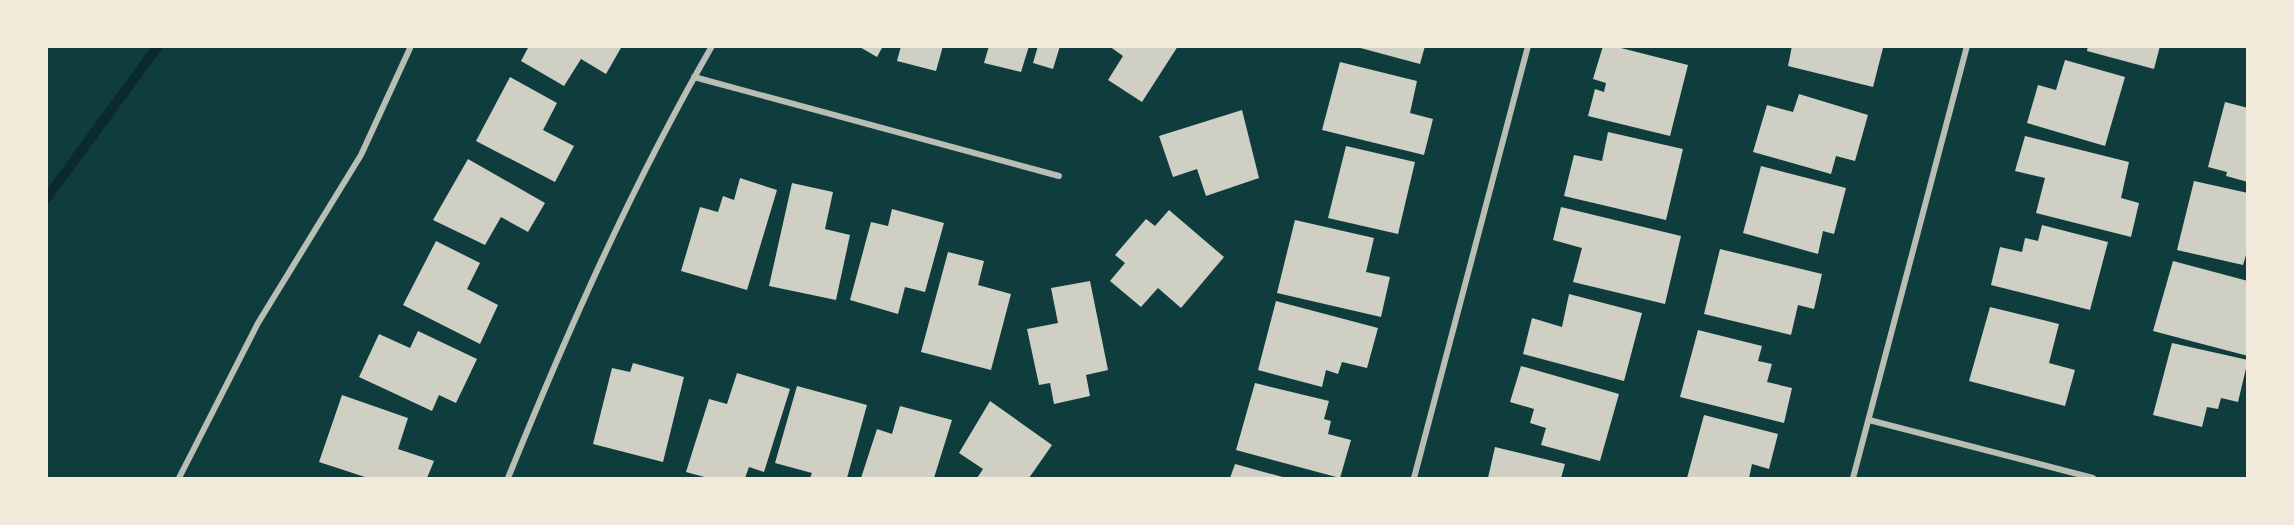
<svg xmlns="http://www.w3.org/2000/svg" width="2294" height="525" viewBox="0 0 2294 525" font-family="Merriweather,serif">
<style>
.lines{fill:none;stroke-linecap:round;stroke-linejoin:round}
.stream{stroke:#0a2a2b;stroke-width:10}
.building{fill:#cfcfc3}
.minor{stroke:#b8beb3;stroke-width:6}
</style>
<rect width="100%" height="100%" fill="#0f3d3e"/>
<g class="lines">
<polyline class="stream" points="46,199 158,46"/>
</g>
<g class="building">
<polygon points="529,46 622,46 606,74 581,59 564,86 521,61"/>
<polygon points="858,46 883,46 877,57"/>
<polygon points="901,46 943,46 936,71 897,61"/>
<polygon points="989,46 1029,46 1021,72 984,63"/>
<polygon points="1038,46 1060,46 1053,69 1033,63"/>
<polygon points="1109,46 1178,46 1142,102 1108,80 1123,56"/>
<polygon points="1353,46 1425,46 1420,64"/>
<polygon points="1603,46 1613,46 1688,65 1670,136 1588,116 1595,89 1604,92 1606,83 1593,79"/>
<polygon points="1792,46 1876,46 1883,48 1873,87 1788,66"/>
<polygon points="2088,46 2160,46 2154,69 2087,51"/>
<polygon points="2065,60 2125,77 2105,146 2027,123 2038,85 2056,90"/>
<polygon points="1340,62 1417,81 1410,113 1433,119 1424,155 1322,130"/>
<polygon points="510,77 557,103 543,130 574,146 555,182 476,141"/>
<polygon points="1799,94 1868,115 1855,161 1836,156 1831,174 1753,152 1767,105 1793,112"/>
<polygon points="2225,102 2248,108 2248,182 2226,176 2227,172 2208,167"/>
<polygon points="1242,110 1259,178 1206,196 1197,169 1173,177 1159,136"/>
<polygon points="1608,132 1683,149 1666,220 1564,196 1574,155 1602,161"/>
<polygon points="2025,136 2129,162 2121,198 2139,203 2131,237 2036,213 2045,178 2015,171"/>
<polygon points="1346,146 1415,162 1398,234 1328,218"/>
<polygon points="468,159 545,203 528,232 501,217 485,245 433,220"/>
<polygon points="1761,166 1846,188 1834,234 1823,231 1818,254 1743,233"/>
<polygon points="740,178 777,190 747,290 681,271 700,207 718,212 723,196 734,200"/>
<polygon points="2194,181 2248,193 2248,255 2246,255 2243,265 2177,250"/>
<polygon points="792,183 833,192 825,229 850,235 836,300 769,286"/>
<polygon points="1561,207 1681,236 1665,304 1573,282 1582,248 1553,240"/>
<polygon points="892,209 944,223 925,292 905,287 898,314 850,300 871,222 888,226"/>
<polygon points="1169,210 1224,257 1181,308 1158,288 1141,307 1110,281 1125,263 1115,255 1146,219 1155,226"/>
<polygon points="1295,220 1374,238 1366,272 1390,277 1381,317 1277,293"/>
<polygon points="2042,225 2108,242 2090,310 1991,285 2000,247 2022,252 2025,238 2038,241"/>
<polygon points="436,241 480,263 467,289 498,305 480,344 403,305"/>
<polygon points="1720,249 1822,274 1814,309 1798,305 1791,335 1704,314"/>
<polygon points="948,252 984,261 978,285 1011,294 991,370 921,352"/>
<polygon points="2173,261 2248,281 2248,356 2153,331"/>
<polygon points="1090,281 1108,370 1086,375 1090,396 1054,404 1050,383 1039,385 1027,329 1058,323 1051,288"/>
<polygon points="1569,294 1642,313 1624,381 1523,354 1532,318 1562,327"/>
<polygon points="1276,301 1378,328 1367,368 1342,362 1338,374 1326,370 1322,387 1258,370"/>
<polygon points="1990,307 2059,324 2049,363 2075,370 2065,406 1969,381"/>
<polygon points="1698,330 1762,346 1758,361 1772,364 1767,382 1792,388 1784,423 1680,397"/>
<polygon points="418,331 477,359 456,403 439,395 432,411 359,377 379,334 410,348"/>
<polygon points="2172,343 2248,360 2238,402 2221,398 2218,409 2207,407 2202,427 2153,415"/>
<polygon points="633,363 684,377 663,462 593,444 612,368 630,372"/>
<polygon points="1521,366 1619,394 1600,461 1541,445 1546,428 1530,423 1534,409 1510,402"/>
<polygon points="737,373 790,389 764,472 749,467 745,478 708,478 686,472 709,399 727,404"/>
<polygon points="1255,383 1329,401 1324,419 1331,421 1328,434 1351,440 1340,478 1236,450"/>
<polygon points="797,386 867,405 847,478 810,478 812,473 775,463"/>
<polygon points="342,395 408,418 398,449 434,461 427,478 368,478 319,462"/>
<polygon points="990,401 1052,445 1029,478 977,478 983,469 959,453"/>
<polygon points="900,406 952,420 934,478 861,478 877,429 892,434"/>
<polygon points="1704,415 1778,434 1769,469 1752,464 1749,478 1687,478"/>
<polygon points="1495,447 1565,464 1561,478 1488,478"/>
<polygon points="1235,464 1286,478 1230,478"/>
</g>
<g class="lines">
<g class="minor">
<polyline points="694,77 1059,176"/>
<polyline points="1869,420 2093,478"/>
<polyline points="179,478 258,323 361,155 411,46"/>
<path d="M508 478C568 330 632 185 712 46"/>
<polyline points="1414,478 1528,46"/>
<polyline points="1853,478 1967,46"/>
</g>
</g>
<rect width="2294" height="525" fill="none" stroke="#f1e9da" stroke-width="96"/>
</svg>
